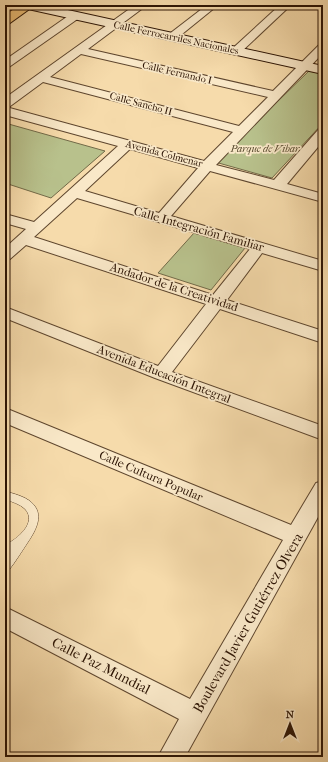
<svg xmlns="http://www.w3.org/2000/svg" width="328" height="762" viewBox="0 0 328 762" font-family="'IM FELL French Canon',serif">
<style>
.green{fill:#b8c18c;stroke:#726a48}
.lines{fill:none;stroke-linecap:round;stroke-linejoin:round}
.lane-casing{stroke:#5e462e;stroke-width:1}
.street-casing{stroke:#5e462e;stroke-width:2}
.secondary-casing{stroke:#2c1404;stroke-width:2}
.primary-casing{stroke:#2c1404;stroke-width:2}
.lane{fill:#f9e8c8;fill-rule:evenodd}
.street{fill:#f9e8c8;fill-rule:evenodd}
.secondary{fill:#f9e8c8;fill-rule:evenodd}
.primary{fill:#ebbe76;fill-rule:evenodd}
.labels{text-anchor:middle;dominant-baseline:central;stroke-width:3.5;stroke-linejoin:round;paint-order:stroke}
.far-street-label{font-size:10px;fill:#2c1404;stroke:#f9e8c8}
.far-park-label{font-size:10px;font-style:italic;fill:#56482d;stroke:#f9e8c8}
.street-label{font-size:12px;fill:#2c1404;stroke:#f9e8c8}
.near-street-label{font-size:14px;fill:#2c1404;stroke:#f9e8c8}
</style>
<rect width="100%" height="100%" fill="#f6dbab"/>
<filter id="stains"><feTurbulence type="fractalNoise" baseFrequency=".005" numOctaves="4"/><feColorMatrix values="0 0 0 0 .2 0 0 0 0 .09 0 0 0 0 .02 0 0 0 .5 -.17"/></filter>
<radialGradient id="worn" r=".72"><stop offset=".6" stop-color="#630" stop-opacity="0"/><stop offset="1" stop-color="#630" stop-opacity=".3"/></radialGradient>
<g class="green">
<polygon points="309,71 323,74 323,123 272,178 215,162"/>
<polygon points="5,123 105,151 51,198 5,183"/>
<polygon points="194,233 245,248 211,290 158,273"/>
</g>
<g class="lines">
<g class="lane-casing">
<path id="lane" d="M5 491C14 494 24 496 31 502 45 514 36 530 28 542 22 551 16 561 9 570L5 572V558L9 553 5 554V545C16 540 38 523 25 509 20 504 12 502 5 499Z"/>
</g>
<g class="street-casing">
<g id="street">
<path d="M135 5H147L88 49 273 91 319 45 323 44V53L216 165 274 180 318 130 323 129V141L287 184 323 194V202L210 171 171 216 323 261V271L262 253 227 300 323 331V343L220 309 172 372 323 426V440L155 378 5 318V307L158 366 206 304 26 245 10 259 5 261V248L26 229 5 223V214L34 222 118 146 5 115V98ZM81 54 268 97 239 126 50 77ZM43 82 233 132 204 161 6 107H9ZM130 149 198 168 159 213 85 191ZM77 198 250 249 213 295 34 237Z"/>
<polygon points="207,5 218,5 176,39 168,39 167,37 168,35"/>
<polygon points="280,5 291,5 240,53 232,53 230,51 232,49"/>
<polygon points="75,13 80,16 79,18 9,67 5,68 5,60 71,14"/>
<polygon points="5,408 291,525 316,483 323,481 323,508 185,757 158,757 179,719 5,628 5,607 190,699 283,540 5,423"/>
</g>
</g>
<g class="secondary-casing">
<polygon id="secondary" points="22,5 45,5 323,66 323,74 28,9 24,8"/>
</g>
<g class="primary-casing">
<polygon id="primary" points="20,5 35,5 10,23 5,24 5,15"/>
</g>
<use href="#lane" class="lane"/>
<use href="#street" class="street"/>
<use href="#secondary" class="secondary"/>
<use href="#primary" class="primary"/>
</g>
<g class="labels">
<g class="far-street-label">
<text transform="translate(176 38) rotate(12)">Calle Ferrocarriles Nacionales</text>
<text transform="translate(177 73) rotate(13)">Calle Fernando I</text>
<text transform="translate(141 104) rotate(15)">Calle Sancho II</text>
<text transform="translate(164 154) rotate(15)">Avenida Colmenar</text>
</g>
<g class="far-park-label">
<text x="265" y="149">Parque de Vibar</text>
</g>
<g class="street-label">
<text transform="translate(199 229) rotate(16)">Calle Integración Familiar</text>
<text transform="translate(174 287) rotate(18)">Andador de la Creatividad</text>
<text transform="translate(164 374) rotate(21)">Avenida Educación Integral</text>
<text transform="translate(151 476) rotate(23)">Calle Cultura Popular</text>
</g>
<g class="near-street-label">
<text transform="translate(248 623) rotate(-60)">Boulevard Javier Gutiérrez Olvera</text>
<text transform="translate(101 666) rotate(27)">Calle Paz Mundial</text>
</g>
</g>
<rect width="328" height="762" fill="none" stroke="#f6dbab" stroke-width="20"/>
<rect x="6" y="6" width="316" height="750" fill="none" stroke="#2c1404" stroke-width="2"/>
<rect x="10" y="10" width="308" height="742" fill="none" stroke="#2c1404"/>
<g transform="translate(290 724)" stroke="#f9e8c8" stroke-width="3" paint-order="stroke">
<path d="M0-3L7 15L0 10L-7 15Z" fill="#2c1404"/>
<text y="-6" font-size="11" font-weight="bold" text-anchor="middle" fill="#2c1404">N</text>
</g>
<rect width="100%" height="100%" filter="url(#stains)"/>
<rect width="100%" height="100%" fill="url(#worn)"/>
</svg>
